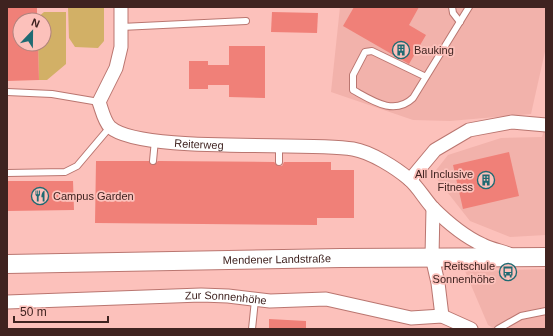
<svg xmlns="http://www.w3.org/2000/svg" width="553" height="336" viewBox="0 0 553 336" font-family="Arial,sans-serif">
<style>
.built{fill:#f2b2ab}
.green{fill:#d2b066}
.building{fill:#f08078}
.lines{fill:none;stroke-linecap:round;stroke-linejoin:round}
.service-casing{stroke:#ba7670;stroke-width:8}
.minor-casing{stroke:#ba7670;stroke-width:15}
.secondary-casing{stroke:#ba7670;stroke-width:20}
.service{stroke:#fff;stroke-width:6}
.minor{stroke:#fff;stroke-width:13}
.secondary{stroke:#fff;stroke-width:18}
.labels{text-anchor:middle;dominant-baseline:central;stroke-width:3.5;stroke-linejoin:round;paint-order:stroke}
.poi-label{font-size:11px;fill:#3f2320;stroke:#fcc1bb;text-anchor:start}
.street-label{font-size:11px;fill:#3f2320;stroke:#fcc1bb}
</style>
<rect width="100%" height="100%" fill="#fcc1bb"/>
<g class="built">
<polygon points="340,7 546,7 546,47 531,114 450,121 413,120 331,92"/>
<polygon points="546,123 546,235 510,237 470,221 433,174 448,155 501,138 542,137"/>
<polygon points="546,269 546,329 495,329 488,325 465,271"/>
</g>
<g class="green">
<polygon points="68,7 104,7 104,41 98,48 75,47 69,38"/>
<polygon points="44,12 66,12 66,64 47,80 39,80 38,44 44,44 44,20 37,20 37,18"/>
</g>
<g class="building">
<polygon points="7,7 37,7 37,20 20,20 20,44 38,44 39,80 7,81"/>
<polygon points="354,7 419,7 409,25 426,35 409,64 343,26"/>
<polygon points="272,12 318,13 317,33 271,32"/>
<polygon points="229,46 265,46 265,98 229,97 229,85 208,85 208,89 189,89 189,61 208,61 208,65 229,65"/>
<polygon points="509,152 519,196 463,209 453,165"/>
<polygon points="96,161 149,161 153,165 158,161 274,162 279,166 282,166 284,162 331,162 331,170 354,170 354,218 317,218 317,225 95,223"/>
<polygon points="7,181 73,181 74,210 7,211"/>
<polygon points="269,319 306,321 306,329 269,329"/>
</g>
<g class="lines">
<g class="service-casing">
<g id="service">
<polyline points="452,7 453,13 460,22"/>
<polyline points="121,27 246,21"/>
<path d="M426 77 372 51 365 52 353 75V90C373 101 394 116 413 98L469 7"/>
<polyline points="7,92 52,94 99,102"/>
<polyline points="153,161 155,140"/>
<polyline points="279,162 279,146"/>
<polyline points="7,173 65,172 77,166 110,127"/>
<polyline points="252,329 255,300"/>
<polyline points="498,329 521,316 546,311"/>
</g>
</g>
<g class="minor-casing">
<g id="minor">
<path id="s1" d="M121 7V47L116 68 99 102C102 110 104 121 110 127 140 154 305 141 353 149 371 152 396 168 409 179 418 187 424 198 432 207 446 221 465 237 483 245 491 249 501 251 509 254"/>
<polyline points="410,180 435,150 469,130 512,122 546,125"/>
<polyline points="433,208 432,257 438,283 442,316"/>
<path id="s2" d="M7 302 201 295 228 296 270 301 326 299 411 318 442 316 471 329"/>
</g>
</g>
<g class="secondary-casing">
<g id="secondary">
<path id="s3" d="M7 264 341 258 546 257"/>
</g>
</g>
<use href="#service" class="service"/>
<use href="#minor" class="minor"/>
<use href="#secondary" class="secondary"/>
</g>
<defs>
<g id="building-ring" transform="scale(0.9)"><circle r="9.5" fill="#fcc1bb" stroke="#1f6a72" stroke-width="1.5"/><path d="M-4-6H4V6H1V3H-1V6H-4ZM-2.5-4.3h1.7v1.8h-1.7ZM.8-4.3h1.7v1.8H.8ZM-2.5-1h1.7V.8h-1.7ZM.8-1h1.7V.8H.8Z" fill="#1f6a72"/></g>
<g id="restaurant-ring" transform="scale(0.9)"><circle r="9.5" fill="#fcc1bb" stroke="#1f6a72" stroke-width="1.5"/><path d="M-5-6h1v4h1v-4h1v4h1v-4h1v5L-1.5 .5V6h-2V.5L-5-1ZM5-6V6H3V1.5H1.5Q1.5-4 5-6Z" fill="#1f6a72"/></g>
<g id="bus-ring" transform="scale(0.9)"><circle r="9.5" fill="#fcc1bb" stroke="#1f6a72" stroke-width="1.5"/><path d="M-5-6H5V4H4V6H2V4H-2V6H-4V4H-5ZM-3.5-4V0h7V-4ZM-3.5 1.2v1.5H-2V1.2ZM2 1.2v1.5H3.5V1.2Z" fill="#1f6a72"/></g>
</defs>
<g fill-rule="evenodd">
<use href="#building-ring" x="401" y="50"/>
<use href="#building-ring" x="486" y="180"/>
<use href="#restaurant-ring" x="40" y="196"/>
<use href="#bus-ring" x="508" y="272"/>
</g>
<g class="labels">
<g class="poi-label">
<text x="414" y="50">Bauking</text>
<text x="473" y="174" text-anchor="end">All Inclusive<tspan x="473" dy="13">Fitness</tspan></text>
<text x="53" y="196">Campus Garden</text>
<text x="495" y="266" text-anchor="end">Reitschule<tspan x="495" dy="13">Sonnenhöhe</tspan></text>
</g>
<g class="street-label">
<text stroke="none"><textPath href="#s1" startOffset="219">Reiterweg</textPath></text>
<text stroke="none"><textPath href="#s3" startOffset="270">Mendener Landstraße</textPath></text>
<text stroke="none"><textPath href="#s2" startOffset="219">Zur Sonnenhöhe</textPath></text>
</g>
</g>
<rect width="553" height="336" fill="none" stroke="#3f2320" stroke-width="16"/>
<g transform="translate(32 32) rotate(22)"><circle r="19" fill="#fcc1bb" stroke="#b0827d"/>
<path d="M0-3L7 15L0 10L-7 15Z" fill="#1f6a72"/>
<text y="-6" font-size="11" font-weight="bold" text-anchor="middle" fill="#3f2320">N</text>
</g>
<path d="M14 316v6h94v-6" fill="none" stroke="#3f2320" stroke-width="2"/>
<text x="20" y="316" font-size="12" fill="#3f2320" stroke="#fcc1bb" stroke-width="3" paint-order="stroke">50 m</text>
</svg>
